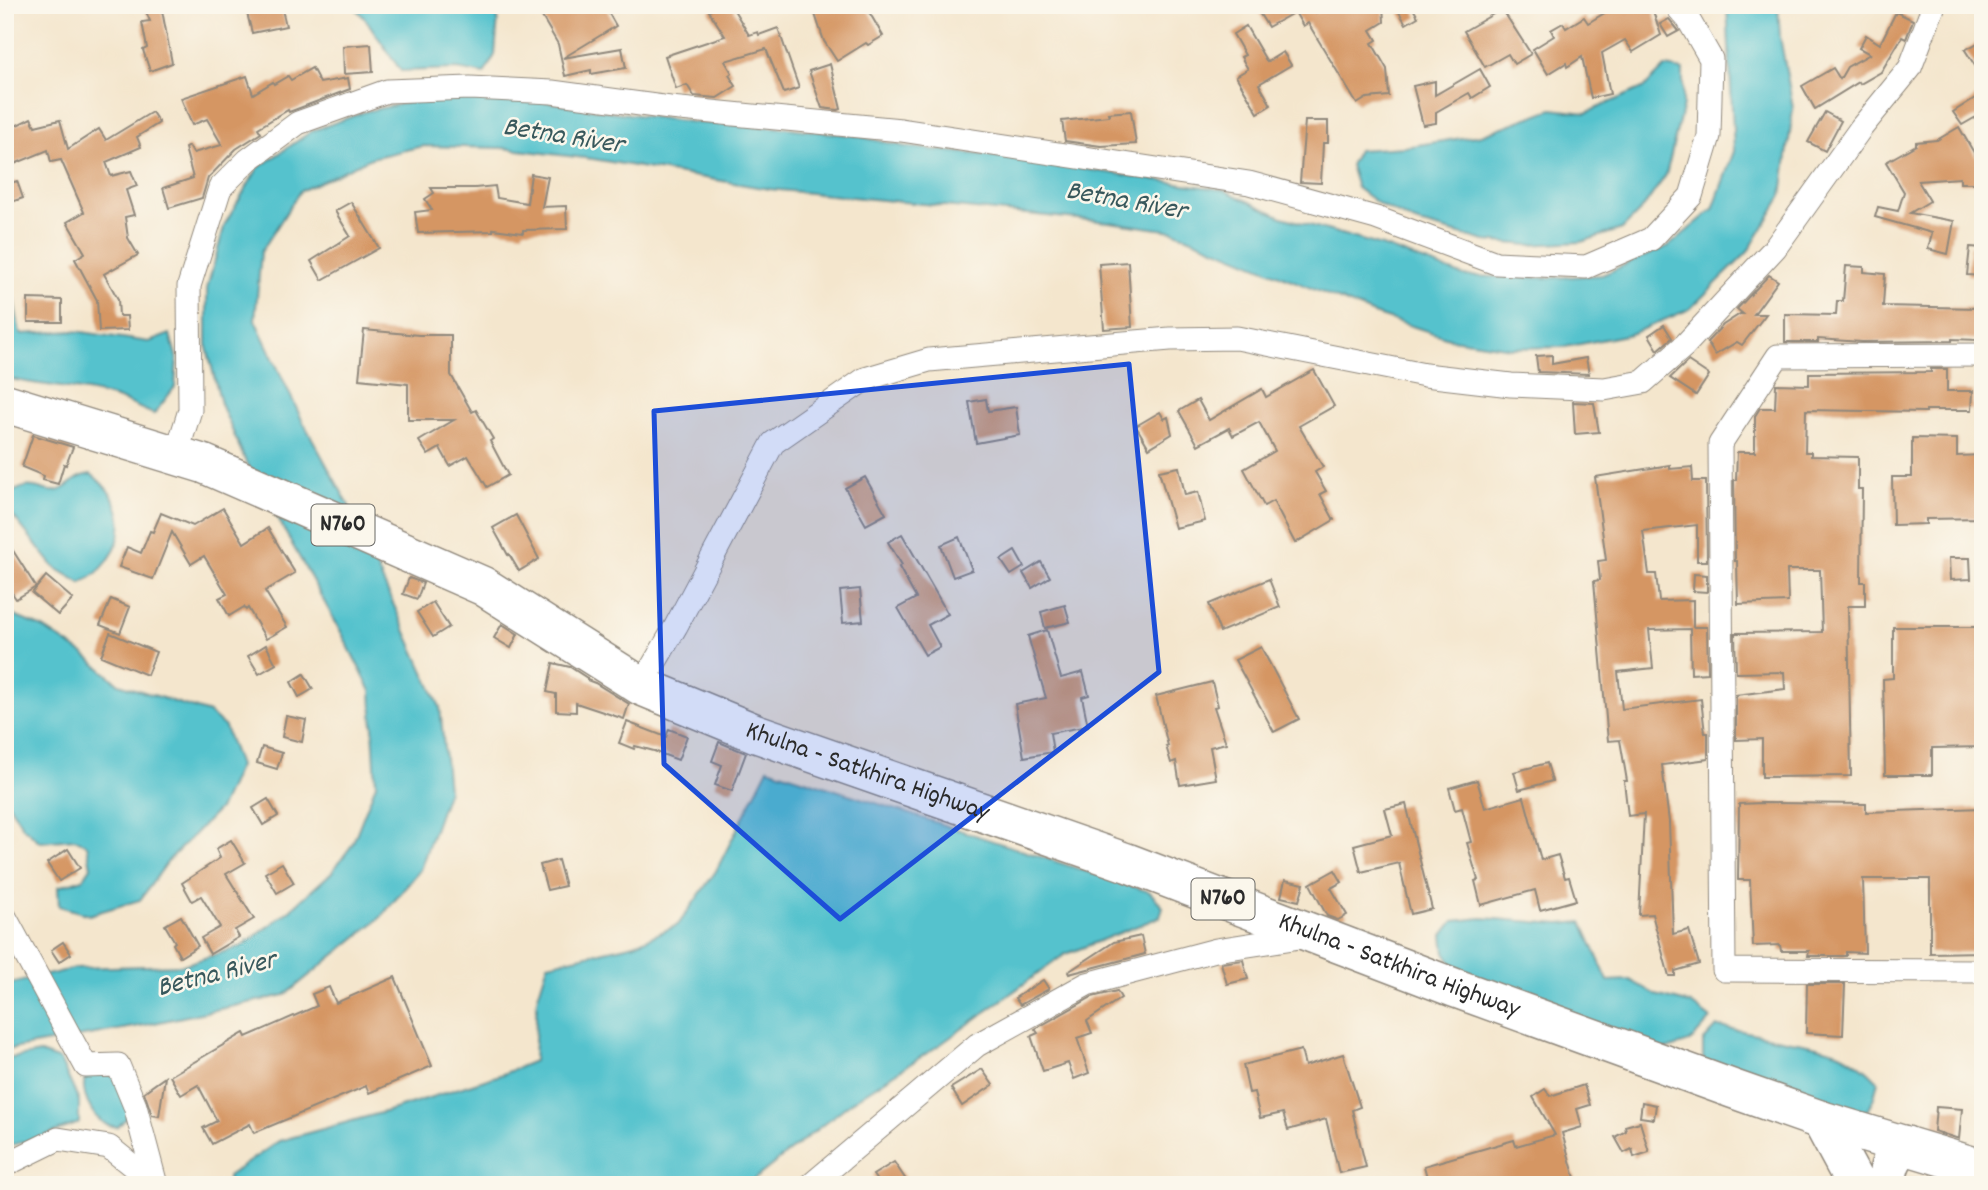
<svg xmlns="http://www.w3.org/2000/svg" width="1988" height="1190" viewBox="0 0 1988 1190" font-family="Dekko,sans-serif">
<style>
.water{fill:#55c2cd;stroke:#40767c;stroke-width:2}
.building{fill:#d59664}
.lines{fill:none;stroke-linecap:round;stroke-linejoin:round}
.street-casing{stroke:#90887c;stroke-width:25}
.highway-casing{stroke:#90887c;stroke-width:41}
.street{stroke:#fff;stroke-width:23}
.highway{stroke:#fff;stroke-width:38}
.marked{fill:#1d4ed8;fill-opacity:0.2;stroke:#1d4ed8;stroke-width:5;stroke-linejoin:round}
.labels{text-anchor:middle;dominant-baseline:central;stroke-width:5;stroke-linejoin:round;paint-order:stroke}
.shield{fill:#fbf7ec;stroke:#696865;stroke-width:2}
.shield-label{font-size:24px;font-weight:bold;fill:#2b2b2b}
.street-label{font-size:26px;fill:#2b2b2b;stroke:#fbf7ec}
.water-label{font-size:28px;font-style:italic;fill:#38585c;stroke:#fbf7ec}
</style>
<rect width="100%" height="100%" fill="#fbf7ec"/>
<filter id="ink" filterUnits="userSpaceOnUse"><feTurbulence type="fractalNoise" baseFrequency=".0143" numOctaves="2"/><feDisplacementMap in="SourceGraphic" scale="14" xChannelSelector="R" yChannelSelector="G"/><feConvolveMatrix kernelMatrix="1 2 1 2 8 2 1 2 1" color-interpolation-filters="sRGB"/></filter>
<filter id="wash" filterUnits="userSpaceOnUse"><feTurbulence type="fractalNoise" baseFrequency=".00686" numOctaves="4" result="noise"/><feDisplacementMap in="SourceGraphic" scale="28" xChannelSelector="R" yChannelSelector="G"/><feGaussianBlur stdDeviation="1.57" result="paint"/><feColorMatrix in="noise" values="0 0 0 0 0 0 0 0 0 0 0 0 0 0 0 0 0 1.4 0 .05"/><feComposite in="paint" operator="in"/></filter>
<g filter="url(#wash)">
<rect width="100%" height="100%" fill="#f4e6cd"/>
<g class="water">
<polygon points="353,5 518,5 498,17 495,55 484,74 457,69 401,71 367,21"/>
<polygon points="1727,5 1778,5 1780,37 1793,108 1782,196 1747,253 1690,309 1631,334 1565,347 1511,348 1452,339 1374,314 1173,231 1109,222 769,189 593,159 502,148 423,146 371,158 300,191 261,252 255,320 302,420 347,502 440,707 448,790 420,870 381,917 285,995 145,1025 5,1050 5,985 76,968 183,965 242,946 290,910 331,873 352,845 376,784 371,691 340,630 245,460 221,404 207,348 207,288 225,224 258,168 312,131 367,111 450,94 511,96 591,109 699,123 789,128 857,136 907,147 1004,157 1224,190 1282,217 1382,246 1464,276 1550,278 1602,275 1669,246 1713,209 1734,151"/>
<polygon points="1665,67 1683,70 1683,105 1666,175 1642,209 1622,229 1581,242 1528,245 1485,241 1415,222 1380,205 1357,188 1350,165 1358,150 1405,147 1481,135 1552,109 1586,113 1645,87"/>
<path d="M5 290 13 295 20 334 75 331 149 342 170 334 177 359 175 387 154 414C140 409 127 401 113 397 78 387 41 386 5 378Z"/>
<path d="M91 474C121 497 131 529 107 562 100 571 92 578 81 583L54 567 10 512 5 503 7 495C16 490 24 485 34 487 42 488 48 493 56 491 71 488 72 476 91 474Z"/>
<polygon points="5,608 12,615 43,628 85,655 119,684 209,713 225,727 239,766 220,808 169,860 140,900 89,915 59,906 58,887 83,879 91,867 87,845 75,839 40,842 23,827 5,798"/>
<polygon points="768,768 1150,892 1163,907 1160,917 1064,955 941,1044 854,1100 747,1185 228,1185 228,1176 279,1141 388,1111 503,1074 534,1061 537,999 548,964 635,944 678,925 716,871"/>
<polygon points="1482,918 1560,924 1582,922 1608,981 1630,980 1656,995 1691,1004 1711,1019 1690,1042 1661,1051 1459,974 1445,953 1443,935 1454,921"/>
<path d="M1717 1027C1738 1029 1756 1035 1776 1038 1820 1047 1845 1046 1878 1081L1873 1100 1863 1118 1703 1062V1042Z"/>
<polygon points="40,1053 60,1060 79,1101 79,1123 38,1138 5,1147 5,1059"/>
<path d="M107 1072 122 1084 129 1115 118 1127C114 1126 110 1126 107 1125 91 1117 79 1091 86 1076Z"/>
</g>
<g id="blocks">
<g class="building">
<polygon points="143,5 161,5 172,63 150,71 143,50 147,48 142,22 150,21"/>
<polygon points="245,5 281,5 286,26 252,33"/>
<polygon points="557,5 607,5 608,12 616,26 563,58 622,48 626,68 591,74 591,70 565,76 558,44 541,15"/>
<polygon points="719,5 731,5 749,35 758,32 759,35 778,28 799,88 784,93 766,49 725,61 732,73 729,75 736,86 717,98 694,96 687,85 676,89 665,56 725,36 709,11"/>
<polygon points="812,5 865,5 883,36 868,45 866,43 837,61 824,41"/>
<polygon points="1269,5 1311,5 1316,13 1330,5 1383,5 1384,22 1371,30 1377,40 1372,43 1387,69 1389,96 1367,98 1357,104 1308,23 1303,26 1295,12 1268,27 1258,11"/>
<polygon points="1395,5 1411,5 1418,17 1406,24"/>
<polygon points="1626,5 1651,5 1661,35 1633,52 1625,40 1602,53 1610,94 1591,98 1582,57 1567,67 1566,63 1548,74 1533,49 1554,36 1551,30 1563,23 1566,28 1584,17 1588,23 1608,11"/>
<polygon points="1502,9 1531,54 1514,64 1508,54 1485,67 1464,31"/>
<polygon points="1896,12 1913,20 1906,39 1902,37 1881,72 1860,84 1859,82 1815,109 1802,86 1833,68 1840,79 1847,67 1870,54 1859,48 1866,35 1880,44"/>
<polygon points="1669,19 1679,31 1668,37 1660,24"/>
<polygon points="1246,26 1267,62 1283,52 1291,65 1259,84 1271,105 1258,113 1236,76 1248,69 1241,57 1245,55 1233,34"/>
<polygon points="1983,40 1983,78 1965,50"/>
<polygon points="371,44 373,72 344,74 343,46"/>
<polygon points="830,64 841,109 838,110 822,108 809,71"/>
<polygon points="312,68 320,83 348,78 350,89 289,112 288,110 258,128 261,133 236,149 208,178 202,198 169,208 163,188 193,178 185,148 189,146 193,153 222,145 207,119 192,125 181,98 247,76 253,94 273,82 274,84 288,76 291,80"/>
<polygon points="1480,69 1490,87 1472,98 1469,93 1436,112 1436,123 1423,125 1413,86 1435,81 1435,95"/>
<polygon points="1983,93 1983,113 1962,125 1953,112"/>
<polygon points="1131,111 1136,144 1101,146 1065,141 1062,121 1109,116 1108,113"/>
<polygon points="152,112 159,123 137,137 141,147 106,162 111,176 131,171 137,186 126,190 134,215 125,217 128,238 138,255 104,274 118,299 119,316 127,316 128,330 99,331 97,300 75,259 85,253 67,222 84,212 61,160 51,162 48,150 12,165 5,150 5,131 31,118 35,126 60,120 68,149 99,129 106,140"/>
<polygon points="1825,112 1841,121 1825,151 1808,142"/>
<polygon points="1305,121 1328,121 1328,143 1323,143 1321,183 1300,182"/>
<polygon points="1959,127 1977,158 1980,158 1980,183 1960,183 1960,178 1918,181 1930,201 1910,213 1954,221 1948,254 1928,249 1932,233 1875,217 1878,207 1898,211 1904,192 1886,162 1916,145 1916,142 1937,140"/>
<polygon points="531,174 548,177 542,207 566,206 567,229 523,230 523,233 493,229 493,231 418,233 415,212 432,210 425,199 434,193 431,188 475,188 495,186 497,198 527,203"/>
<polygon points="17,181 23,198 5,204 5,185"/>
<polygon points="351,202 379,248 322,280 311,261 350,236 335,211"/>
<polygon points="1970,247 1983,248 1983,276 1967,275"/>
<polygon points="1128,262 1132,327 1104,329 1099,264"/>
<polygon points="1846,266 1864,267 1864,272 1885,274 1883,306 1978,308 1978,310 1983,310 1983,335 1978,335 1978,340 1952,339 1952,341 1862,342 1818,339 1818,342 1785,342 1785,314 1836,315 1837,301 1843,301"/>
<polygon points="1769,275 1778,281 1754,314 1766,314 1742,345 1737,342 1715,355 1707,342 1723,325 1740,314 1743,314 1737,309"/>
<polygon points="28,299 62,300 62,322 28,322"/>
<polygon points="1664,325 1672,338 1658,350 1649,335"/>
<polygon points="364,330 419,335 451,335 451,375 472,412 476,410 493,439 490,441 508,475 487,487 468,456 450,466 440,448 428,455 419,441 454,420 408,420 408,384 359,379"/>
<polygon points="1552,355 1552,364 1586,358 1589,374 1538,372 1536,356"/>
<polygon points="1688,361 1709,375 1696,395 1670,378"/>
<polygon points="1931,369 1947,369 1947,391 1973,391 1972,410 1926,410 1926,412 1806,410 1805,452 1811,452 1811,456 1858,457 1858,489 1862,489 1861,582 1865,582 1865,606 1848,606 1851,776 1762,777 1762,739 1736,740 1736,695 1785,689 1784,672 1736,673 1735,633 1822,632 1820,570 1787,570 1788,602 1738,604 1737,561 1735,561 1734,480 1736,480 1737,452 1755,452 1755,416 1760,408 1775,408 1776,384 1809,385 1809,373 1931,372"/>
<polygon points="1314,370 1334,406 1299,426 1323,467 1315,472 1326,491 1320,494 1334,520 1295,543 1273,501 1264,506 1244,469 1275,451 1259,422 1233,436 1229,428 1198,445 1179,411 1198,400 1209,420 1262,389 1266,397"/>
<polygon points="986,399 988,411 1016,407 1020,435 976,443 969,402"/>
<polygon points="1573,402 1594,403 1599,432 1575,434"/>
<polygon points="1160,412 1164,419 1168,417 1172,434 1149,448 1136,426"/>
<polygon points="33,435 73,447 66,465 64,464 58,484 43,480 44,476 22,467"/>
<polygon points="1912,438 1957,439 1957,456 1983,455 1983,518 1926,519 1926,524 1893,525 1892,477 1912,477"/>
<polygon points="1670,465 1670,469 1692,467 1693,481 1706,481 1707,561 1697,561 1697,525 1643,531 1649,574 1656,574 1659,601 1693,600 1693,627 1707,627 1708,673 1691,674 1690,629 1649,630 1653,668 1618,672 1622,709 1701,699 1705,733 1708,733 1708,759 1662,765 1669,822 1673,934 1689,930 1699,964 1675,971 1675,976 1669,976 1652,914 1639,915 1644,814 1628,816 1624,781 1627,781 1620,740 1608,741 1594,581 1600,580 1598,561 1606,560 1595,477"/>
<polygon points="1179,467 1185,495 1198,492 1205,521 1175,528 1159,471"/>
<polygon points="865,477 886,514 866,525 845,488"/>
<polygon points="223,508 244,543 268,528 295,573 265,591 287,627 266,639 248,608 246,610 244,607 229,616 219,598 227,594 204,556 191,564 172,532 153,579 119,567 127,547 141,553 150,531 153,532 161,513 193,526"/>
<polygon points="516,515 539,559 519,571 509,554 508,555 493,528"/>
<polygon points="902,534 948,614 928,625 940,647 925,655 898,608 916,598 899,567 902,565 888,542"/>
<polygon points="959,537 972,570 953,577 941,545"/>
<polygon points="5,538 36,587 16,599 5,582"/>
<polygon points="1015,551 1024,567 1011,575 1001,560"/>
<polygon points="1949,558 1970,558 1971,579 1950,580"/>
<polygon points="1041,562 1050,577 1032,588 1023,573"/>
<polygon points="1694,574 1707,575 1707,592 1693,591"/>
<polygon points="46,576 73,599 58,615 32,593"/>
<polygon points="409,578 423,583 417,599 403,594"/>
<polygon points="1269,579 1280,607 1220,632 1209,604"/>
<polygon points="860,589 863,621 843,623 840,591"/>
<polygon points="111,599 130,607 120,633 100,625"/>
<polygon points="433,602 449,627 433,637 417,612"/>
<polygon points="1065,605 1070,622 1045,628 1041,612"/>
<polygon points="502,624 518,634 511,648 494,638"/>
<polygon points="1893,627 1983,627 1983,747 1932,748 1932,775 1885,775 1883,679 1893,678"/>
<polygon points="1047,630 1061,678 1083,672 1089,695 1082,697 1088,726 1050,733 1053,752 1024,757 1015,704 1046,698 1028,636"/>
<polygon points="110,633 156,652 147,675 101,656"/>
<polygon points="266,645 276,664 259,674 248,656"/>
<polygon points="1261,647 1299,719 1274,732 1235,660"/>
<polygon points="553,663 570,667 587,678 587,680 595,683 629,704 624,719 576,703 576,712 556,711 556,694 547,692"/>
<polygon points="304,674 313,689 299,697 291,682"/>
<polygon points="1212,682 1218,706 1214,707 1226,743 1210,747 1216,779 1180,785 1176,761 1171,763 1166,746 1168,746 1156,696"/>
<polygon points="286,716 306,720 302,742 282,737"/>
<polygon points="627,722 666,737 669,729 687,736 678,760 654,751 635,746 634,749 619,743"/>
<polygon points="719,742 746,753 732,791 715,785 722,765 712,761"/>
<polygon points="262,747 282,753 277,769 257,763"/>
<polygon points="1547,763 1552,781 1519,790 1514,772"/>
<polygon points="1477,780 1485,808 1524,797 1541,860 1558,855 1565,878 1569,877 1576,900 1540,910 1535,890 1481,905 1475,881 1478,880 1467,843 1471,842 1462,808 1455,810 1449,788"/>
<polygon points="268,799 278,816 263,825 253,808"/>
<polygon points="1762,803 1866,804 1866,812 1983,808 1983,952 1930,953 1930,879 1863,879 1865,953 1846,952 1846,956 1808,956 1809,951 1781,951 1780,945 1753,946 1750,880 1738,880 1739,804"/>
<polygon points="1406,804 1432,909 1411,914 1399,863 1361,872 1354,845 1392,835 1385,809"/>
<polygon points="231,840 245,863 226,874 254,919 235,930 239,937 210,954 201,938 220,927 201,896 192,901 182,883 220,858 216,849"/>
<polygon points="68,849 80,868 59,881 47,863"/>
<polygon points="558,860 565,886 547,890 540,865"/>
<polygon points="282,863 294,883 277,893 265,873"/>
<polygon points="1335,870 1342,882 1331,888 1347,915 1338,920 1327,916 1310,884"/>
<polygon points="1285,880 1304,884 1299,901 1281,897"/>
<polygon points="181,916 198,946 180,957 173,944 175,942 165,925"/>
<polygon points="1141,936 1145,954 1069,974 1068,972 1114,942"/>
<polygon points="63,942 71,954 59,962 51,950"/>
<polygon points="1243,960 1248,979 1227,984 1221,963"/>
<polygon points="395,977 432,1066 369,1093 366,1086 254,1133 250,1124 212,1144 203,1128 217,1121 198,1085 181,1095 170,1076 244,1033 246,1037 317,1006 312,994 329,987 336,1003"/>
<polygon points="1043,980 1049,989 1020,1005 1015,998"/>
<polygon points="1807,984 1845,984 1843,1035 1806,1033"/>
<polygon points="1117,991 1121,998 1087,1021 1092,1033 1077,1038 1089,1073 1074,1079 1068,1063 1043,1071 1031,1036 1038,1033 1035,1029 1092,997"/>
<polygon points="1301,1050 1305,1066 1343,1054 1360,1107 1352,1110 1366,1167 1339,1173 1326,1119 1288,1130 1283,1113 1260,1118 1254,1092 1249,1093 1243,1065"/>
<polygon points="982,1069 993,1085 962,1106 951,1088"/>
<polygon points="165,1077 159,1116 152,1115 144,1092"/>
<polygon points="1584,1085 1590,1105 1577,1109 1582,1127 1562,1133 1577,1185 1429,1185 1424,1166 1514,1140 1516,1146 1555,1135 1533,1097 1545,1089 1550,1096"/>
<polygon points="1642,1102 1656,1105 1654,1119 1640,1117"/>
<polygon points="1936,1107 1962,1109 1959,1139 1934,1131"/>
<polygon points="1640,1122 1649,1152 1634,1157 1632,1149 1624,1153 1615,1137 1626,1131 1625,1126"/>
<polygon points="894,1162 906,1180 898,1185 880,1185 873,1175"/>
</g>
</g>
</g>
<g filter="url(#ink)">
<use href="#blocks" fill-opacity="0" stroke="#90887c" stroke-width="2"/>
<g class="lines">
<g class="street-casing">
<g id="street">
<polyline points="1983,355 1778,356 1720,444 1724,970 1983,971"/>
<polyline points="176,455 190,410 189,286 220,188 248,160 298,123 387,91 470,88 552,92 670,108 901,130 1249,183 1376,218 1496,263 1586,267 1651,239 1691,196 1709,136 1711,59 1688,19 1679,9 1680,5"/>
<polyline points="641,686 676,626 773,443 865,379 929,360 1170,339 1237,338 1425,375 1511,385 1604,389 1643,382 1684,346 1775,248 1861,128 1910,68 1934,5"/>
<polyline points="5,917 86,1066 118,1065 135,1106 156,1185"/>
<polyline points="5,1165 58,1139 109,1147 155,1184"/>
<polyline points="811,1185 977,1045 1087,984 1216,950 1306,936"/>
</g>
</g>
<g class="highway-casing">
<g id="highway">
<path id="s1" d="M5 403 204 464 483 586 641 686 755 733 1128 863 1455 988 1733 1089 1821 1120 1983 1169"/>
<polyline points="1821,1120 1856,1185"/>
<path d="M1887 1185C1888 1167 1891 1157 1905 1145"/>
</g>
</g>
<use href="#street" class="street"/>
<use href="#highway" class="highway"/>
</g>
</g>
<path class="marked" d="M1129 364 1159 672 840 919 664 764 654 411Z"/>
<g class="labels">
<g class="shield">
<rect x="311.5" y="504.5" width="63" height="41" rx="5"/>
<rect x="1191.5" y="878.5" width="63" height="41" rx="5"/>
</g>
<g class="shield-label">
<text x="343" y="525">N760</text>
<text x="1223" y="899">N760</text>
</g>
<g class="street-label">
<text stroke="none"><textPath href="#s1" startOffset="942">Khulna - Satkhira Highway</textPath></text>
<text stroke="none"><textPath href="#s1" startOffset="1508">Khulna - Satkhira Highway</textPath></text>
</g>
<g class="water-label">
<text transform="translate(563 138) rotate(9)">Betna River</text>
<text transform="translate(1126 203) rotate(10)">Betna River</text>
<text transform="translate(217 976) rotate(-14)">Betna River</text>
</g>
</g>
<rect width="1988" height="1190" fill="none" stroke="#fbf7ec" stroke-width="28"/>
</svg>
